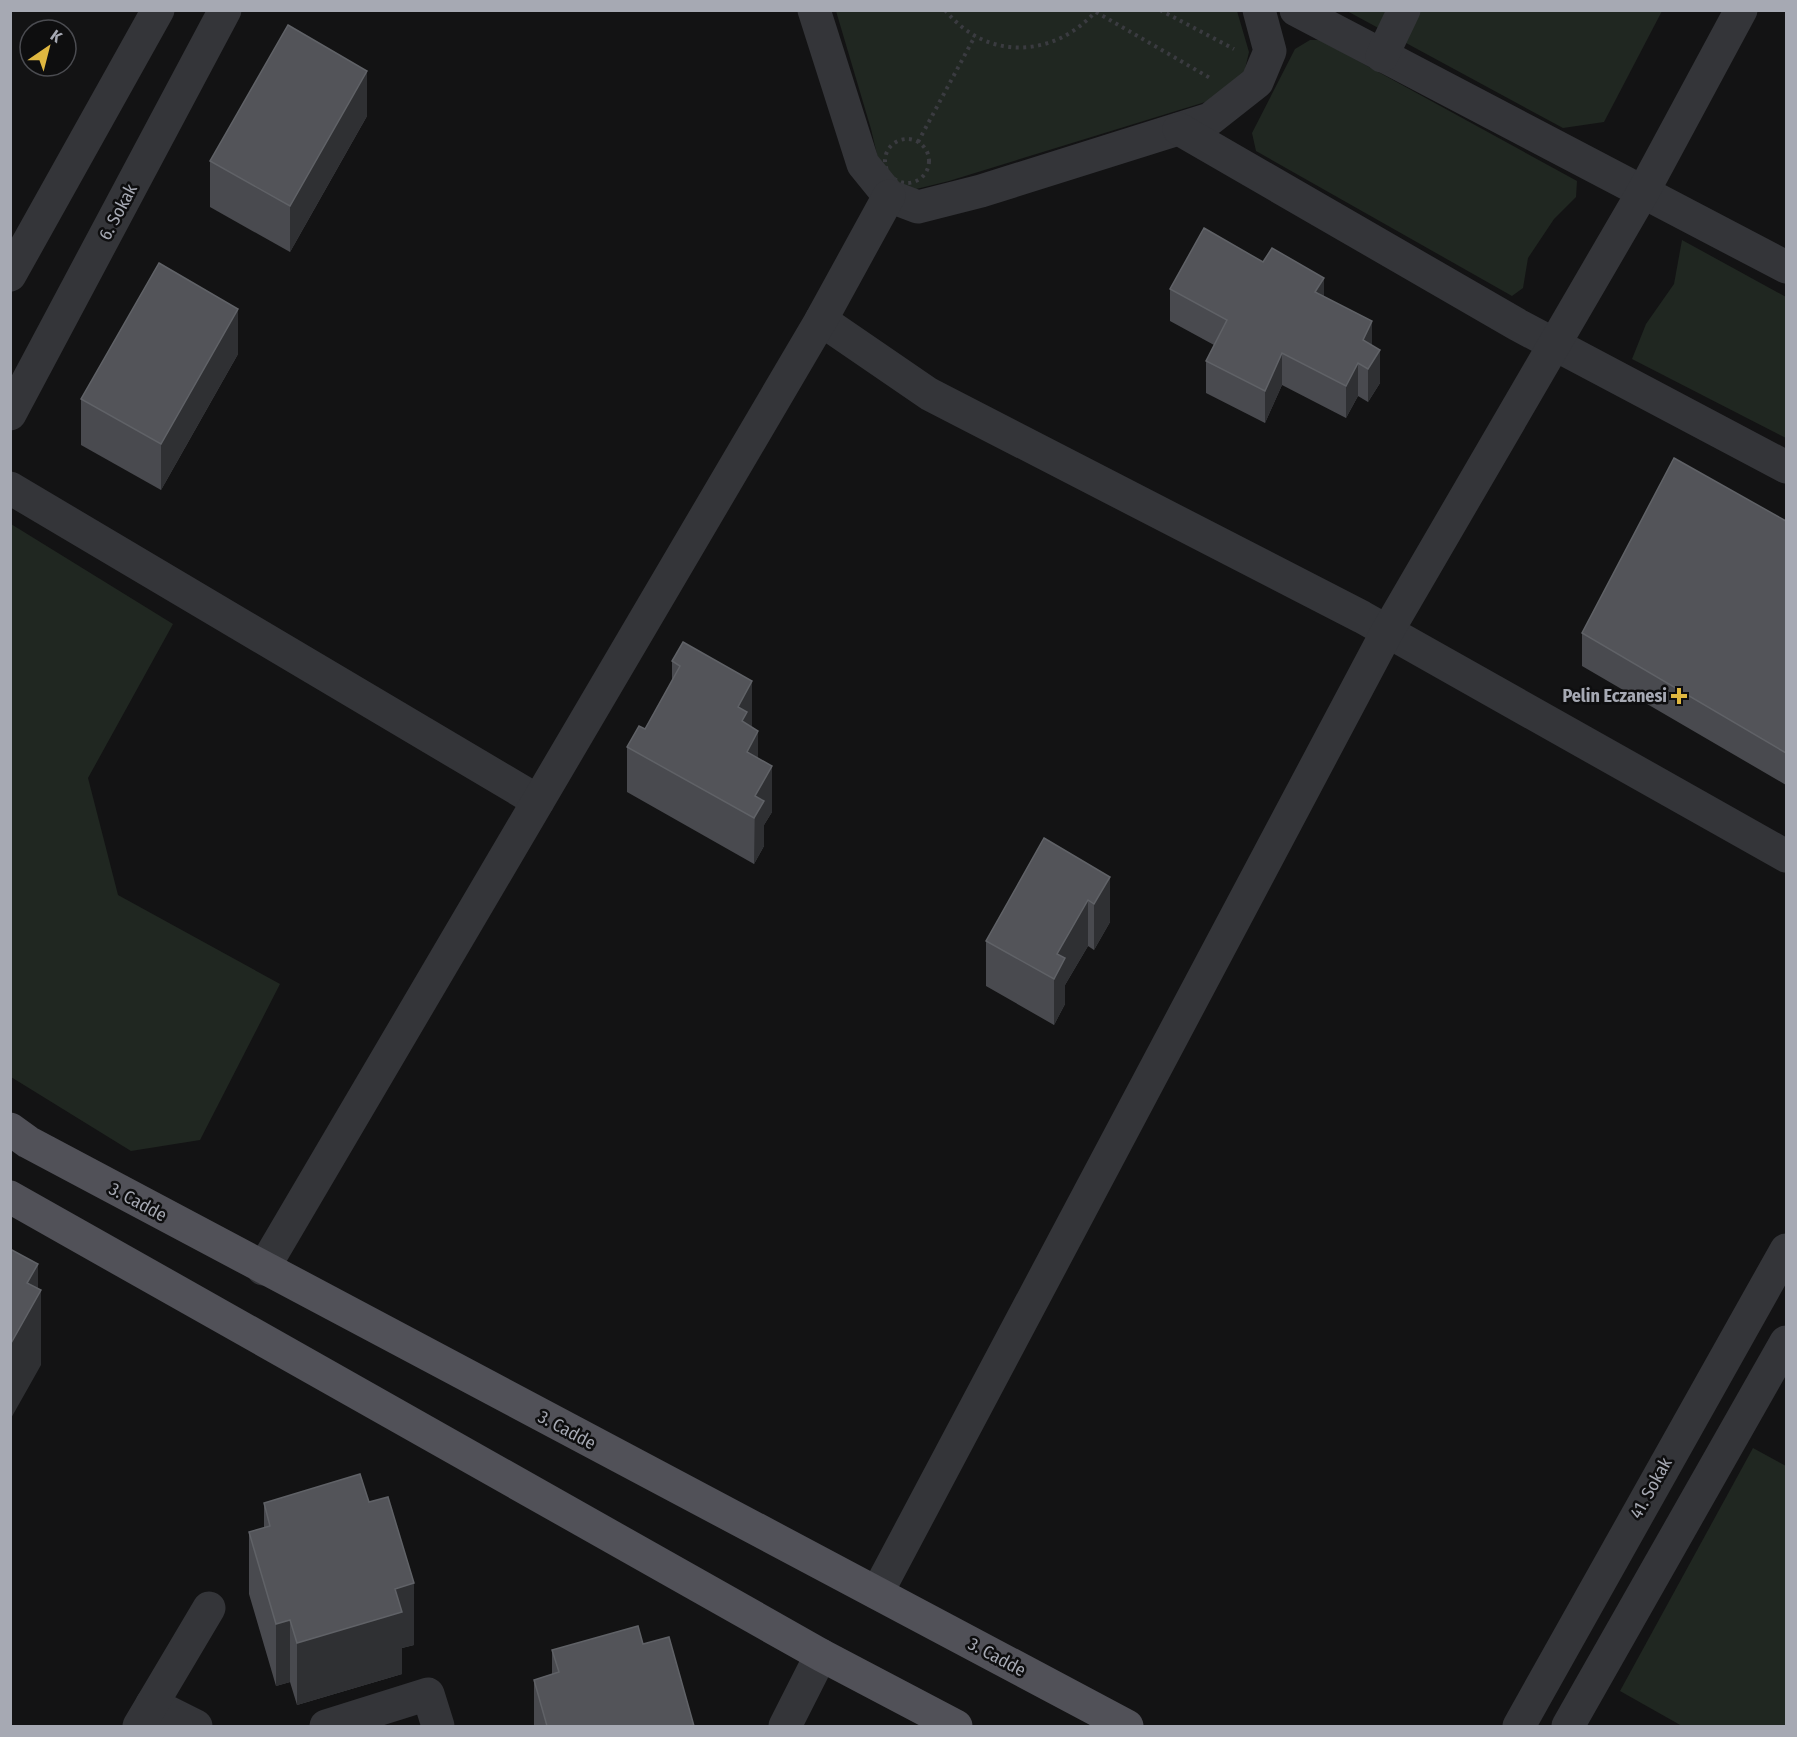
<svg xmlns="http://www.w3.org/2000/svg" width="1797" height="1737" viewBox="0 0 1797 1737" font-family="'Fira Sans Condensed',sans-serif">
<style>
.green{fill:#202721}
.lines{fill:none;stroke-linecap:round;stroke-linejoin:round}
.path{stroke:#3a3b40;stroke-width:4;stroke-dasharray:3 4.5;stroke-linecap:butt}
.minor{stroke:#343539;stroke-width:33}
.major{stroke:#515158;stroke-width:33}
.wall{fill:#494a4f}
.shaded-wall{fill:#2f3033}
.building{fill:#535459;stroke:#606267;stroke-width:1.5}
.poi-dot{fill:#dfb740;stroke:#0e0e0f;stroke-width:2}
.labels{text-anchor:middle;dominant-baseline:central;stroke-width:5;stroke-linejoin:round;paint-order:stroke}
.street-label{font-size:18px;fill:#a6a9b3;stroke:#0e0e0f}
.poi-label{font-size:18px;font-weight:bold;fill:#a6a9b3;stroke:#0e0e0f;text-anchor:end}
</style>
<rect width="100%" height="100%" fill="#131314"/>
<g class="green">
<polygon points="836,11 1237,11 1249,52 1242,82 1215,99 949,181 908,191 880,167 871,129"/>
<polygon points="1347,11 1662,11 1604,122 1563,128"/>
<polygon points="1310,40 1320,40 1577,181 1576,197 1554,219 1528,258 1523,288 1512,296 1256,151 1252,133 1295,49"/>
<polygon points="1682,240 1786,297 1786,438 1632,359 1646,324 1674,284"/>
<polygon points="11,524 173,624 88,778 118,895 280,984 200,1140 131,1151 11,1077"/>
<polygon points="1753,1448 1786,1466 1786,1726 1682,1726 1620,1691"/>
</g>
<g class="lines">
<g class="path">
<path d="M945 10C987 62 1055 58 1097 10"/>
<polyline points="1160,10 1234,49"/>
<polyline points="1096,12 1210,78"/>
<circle cx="907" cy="161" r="22"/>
<polyline points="918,142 975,36"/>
</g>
<g class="minor">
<polyline points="814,10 863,164 889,196 918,207 981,191 1210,119 1257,82 1270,51 1259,10"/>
<polyline points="1296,10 1786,267"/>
<polyline points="1382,56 1404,10"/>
<polyline points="1179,129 1518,325 1786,467"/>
<polyline points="10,275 158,10"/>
<polyline points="821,320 929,394 1362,617 1786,856"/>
<polyline points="10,414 225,10"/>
<polyline points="10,488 538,801"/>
<polyline points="263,1269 821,320 889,196"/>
<polyline points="877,1593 1387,632 1643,192 1741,10"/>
<polyline points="152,1704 196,1726"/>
<polyline points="139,1726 209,1608"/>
<polyline points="326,1726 428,1694 438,1726"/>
<polyline points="785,1726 821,1655"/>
<polyline points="1519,1726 1786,1250"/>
<polyline points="1568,1726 1786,1342"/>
</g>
<g class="major">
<polyline points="10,1129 28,1142 1127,1726"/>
<polyline points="10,1197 821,1655 956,1726"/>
</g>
</g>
<g class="wall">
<polygon points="367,116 290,252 210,207 210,161"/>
<polygon points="1170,289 1324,296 1372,345 1380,383 1368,402 1358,396 1346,418 1282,385 1265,423 1206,393 1206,361 1214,345 1170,321"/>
<polygon points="238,354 161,490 81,445 81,399"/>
<polygon points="1786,521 1786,785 1582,666 1582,633"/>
<polygon points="683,642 752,727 758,758 772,812 764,825 764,846 754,864 627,792 627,747 645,729 672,681 672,661"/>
<polygon points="1044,838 1110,922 1094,950 1088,946 1065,985 1065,1004 1054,1025 986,986 986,941"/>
<polygon points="369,1502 414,1645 402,1648 402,1674 297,1705 290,1682 276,1686 249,1594 249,1532 264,1528 264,1503"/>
<polygon points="643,1644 694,1726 534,1726 534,1680 552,1674 552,1650"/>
</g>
<g class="shaded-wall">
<polygon points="367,71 367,116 290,252 290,206"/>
<polygon points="1324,278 1324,310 1315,292"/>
<polygon points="238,309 238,354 161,490 161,444"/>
<polygon points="1372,321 1372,353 1363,340"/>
<polygon points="1380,350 1380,383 1368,402 1368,369"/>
<polygon points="1282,353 1282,385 1265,423 1265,391"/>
<polygon points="1358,363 1358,396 1346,418 1346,386"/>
<polygon points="752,681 752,727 758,731 758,776 742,767 738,707"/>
<polygon points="772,766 772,812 764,825 764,846 754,864 755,796"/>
<polygon points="1110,877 1110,922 1094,950 1094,904"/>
<polygon points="1088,900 1088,946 1065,985 1065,1004 1054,1025 1054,979 1057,954"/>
<polygon points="38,1264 38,1296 41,1290 41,1365 10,1420 10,1345 27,1283"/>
<polygon points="414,1583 414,1645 402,1648 402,1674 297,1705 297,1643 395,1589"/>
<polygon points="290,1620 290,1682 276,1686 276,1624"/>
</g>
<g class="building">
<polygon points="288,25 367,71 290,206 210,161"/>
<polygon points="1204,228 1263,262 1272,248 1324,278 1315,292 1372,321 1363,340 1380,350 1368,369 1358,363 1346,386 1282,353 1265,391 1206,361 1227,320 1170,289"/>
<polygon points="159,263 238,309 161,444 81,399"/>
<polygon points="1674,458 1786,521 1786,753 1582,633"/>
<polygon points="683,642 752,681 738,707 747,712 742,721 758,731 747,752 772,766 755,796 764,801 754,818 627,747 639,726 645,729 680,666 672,661"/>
<polygon points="1044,838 1110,877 1094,904 1088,900 1057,954 1065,958 1054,979 986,941"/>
<polygon points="10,1249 38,1264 27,1283 41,1290 10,1345"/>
<polygon points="360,1474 369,1502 388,1497 414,1583 395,1589 402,1612 297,1643 290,1620 276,1624 249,1532 270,1526 264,1503"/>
<polygon points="638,1626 643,1644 669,1637 694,1726 547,1726 534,1680 559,1672 552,1650"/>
</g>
<path class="poi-dot" d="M1676 687h6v6h6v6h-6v6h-6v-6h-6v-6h6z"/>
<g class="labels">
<g class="street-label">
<text transform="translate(118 212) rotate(-62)">6. Sokak</text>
<text transform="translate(138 1202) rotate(28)">3. Cadde</text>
<text transform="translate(567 1430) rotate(28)">3. Cadde</text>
<text transform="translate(1651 1488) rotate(-61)">41. Sokak</text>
<text transform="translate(997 1657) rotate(28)">3. Cadde</text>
</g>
<g class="poi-label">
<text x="1667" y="696">Pelin Eczanesi</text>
</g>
</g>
<rect width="1797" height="1737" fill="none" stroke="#a6a9b3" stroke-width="24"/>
<g transform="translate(48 48) rotate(35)"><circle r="28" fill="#0e0e0f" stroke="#4b4c51" stroke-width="1.5"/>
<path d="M0-4.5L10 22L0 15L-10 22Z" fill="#dfb740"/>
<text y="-9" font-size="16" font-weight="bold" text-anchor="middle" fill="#a6a9b3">K</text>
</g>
</svg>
